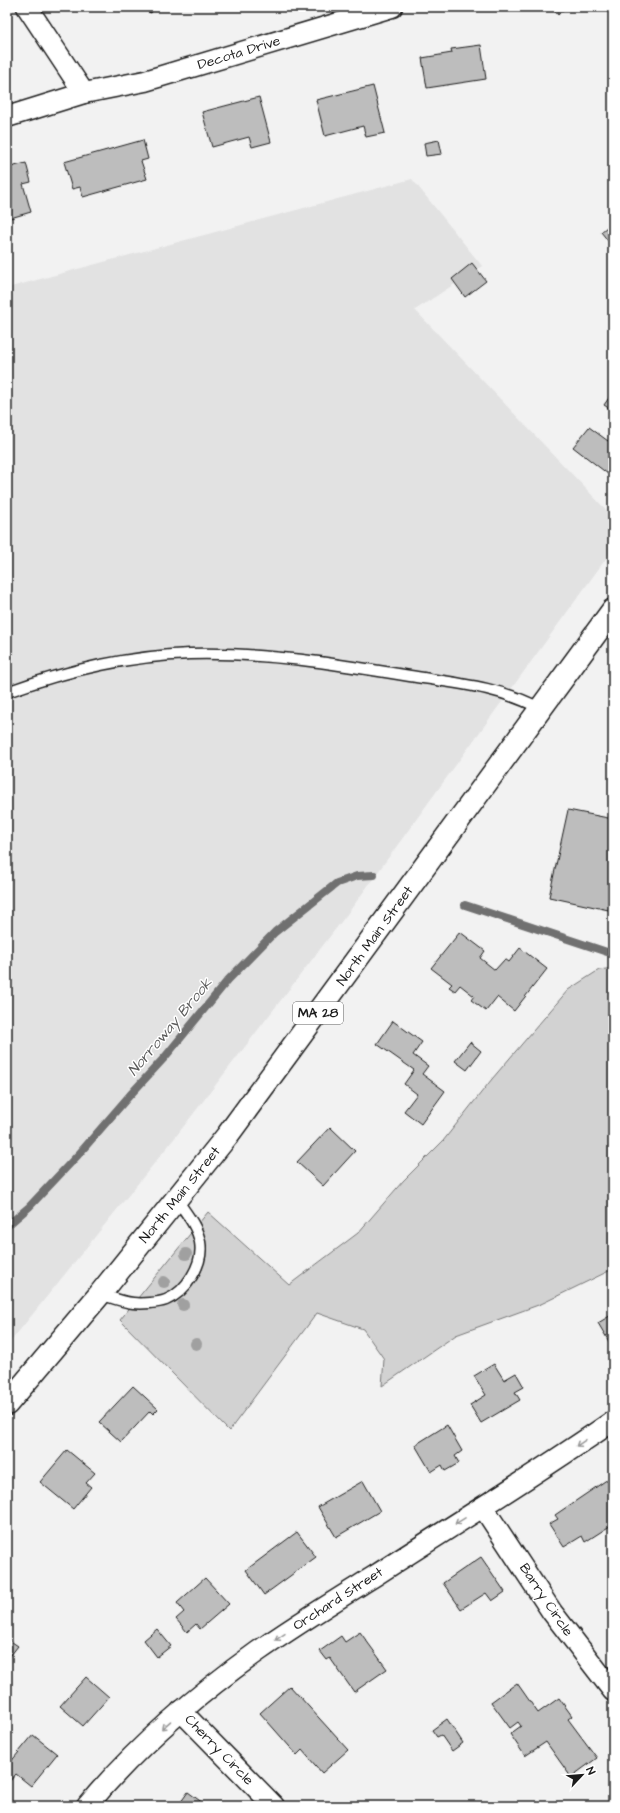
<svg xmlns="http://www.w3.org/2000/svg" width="620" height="1813" viewBox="0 0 620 1813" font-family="'Architects Daughter',sans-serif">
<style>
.built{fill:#e2e2e2}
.green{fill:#d2d2d2;stroke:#777}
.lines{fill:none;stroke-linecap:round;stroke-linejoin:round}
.stream{stroke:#707070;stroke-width:8}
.building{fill:#bdbdbd;stroke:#1c1c1c}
.lane-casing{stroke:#1c1c1c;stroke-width:13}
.street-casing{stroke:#1c1c1c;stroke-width:23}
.primary-casing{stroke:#1c1c1c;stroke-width:25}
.lane{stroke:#fff;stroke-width:10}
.street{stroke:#fff;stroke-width:20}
.primary{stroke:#fff;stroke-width:22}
.tree{fill:#a0a0a0}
.oneway{stroke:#999}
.labels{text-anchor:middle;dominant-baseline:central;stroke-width:3;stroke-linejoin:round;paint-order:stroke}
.shield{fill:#fff;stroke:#606060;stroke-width:1}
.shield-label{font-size:13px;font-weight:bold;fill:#1c1c1c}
.street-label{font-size:14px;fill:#1c1c1c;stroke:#fff}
.water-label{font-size:15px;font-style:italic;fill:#5b5b5b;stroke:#fff}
</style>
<rect width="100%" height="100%" fill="#f2f2f2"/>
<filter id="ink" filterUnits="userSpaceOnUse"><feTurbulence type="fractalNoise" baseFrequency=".025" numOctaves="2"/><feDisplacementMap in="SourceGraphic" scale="8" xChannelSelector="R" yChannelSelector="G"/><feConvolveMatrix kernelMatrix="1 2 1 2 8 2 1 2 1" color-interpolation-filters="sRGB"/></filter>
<g filter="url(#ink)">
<polygon class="built" points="412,179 482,266 415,310 613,517 613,549 351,909 177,1135 7,1346 7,288"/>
<polygon class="green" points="613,968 613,1269 541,1304 456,1335 382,1386 384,1359 363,1329 317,1313 229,1431 120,1320 208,1212 289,1285 358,1233 403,1181 443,1141 492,1079 568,990 599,970"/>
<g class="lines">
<g class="stream">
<polyline points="465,905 613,954"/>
<polyline points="7,1226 29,1207 78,1155 130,1095 165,1057 228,980 275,932 337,883 357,876 374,875"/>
</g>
</g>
<g class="building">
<polygon points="138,7 154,7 151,13"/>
<polygon points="551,7 566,7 558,15"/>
<polygon points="481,45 486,79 427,88 422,58 452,53 451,49"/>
<polygon points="373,86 385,133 366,137 363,126 325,136 316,100"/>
<polygon points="259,97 271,142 252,147 249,137 212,147 202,112"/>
<polygon points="143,140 148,159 141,161 147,179 83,197 80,187 72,189 64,162"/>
<polygon points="439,140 442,154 426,156 424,143"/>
<polygon points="26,163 31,182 23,184 31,212 7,219 7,168"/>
<polygon points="613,222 613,247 601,232"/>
<polygon points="472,263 486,281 465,297 452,279"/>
<polygon points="613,392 613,411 604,405"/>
<polygon points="589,427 608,441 613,433 613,467 608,474 573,447"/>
<polygon points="568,810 613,819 613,911 549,897"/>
<polygon points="460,932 485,951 480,958 495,970 505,959 509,962 520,948 547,969 514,1011 497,997 486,1011 471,1000 474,996 460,985 455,991 449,987 452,984 431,968"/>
<polygon points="393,1021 422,1042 413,1055 428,1066 422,1074 445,1091 421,1124 404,1111 417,1094 404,1084 414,1070 377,1044"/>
<polygon points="470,1042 481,1051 467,1070 455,1061"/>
<polygon points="330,1127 355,1151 323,1186 297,1162"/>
<polygon points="613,1314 613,1344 611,1345 598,1323"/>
<polygon points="494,1364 504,1380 516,1373 524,1387 515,1392 520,1400 481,1423 470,1405 486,1395 474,1376"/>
<polygon points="133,1386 158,1409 153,1414 150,1411 121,1442 99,1422"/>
<polygon points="447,1425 462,1451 455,1456 459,1463 445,1471 442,1465 431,1472 415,1445"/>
<polygon points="67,1450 95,1473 86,1483 91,1487 73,1509 40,1482"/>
<polygon points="608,1479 613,1487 613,1524 585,1542 582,1536 564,1547 549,1524 558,1519 555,1515"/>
<polygon points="363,1481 380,1511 336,1537 318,1507"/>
<polygon points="297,1532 316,1557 264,1595 246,1570"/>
<polygon points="481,1557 505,1592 492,1601 486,1593 461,1609 443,1583"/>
<polygon points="205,1578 229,1604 200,1629 196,1624 187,1632 176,1619 184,1612 177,1603"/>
<polygon points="157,1629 171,1646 157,1657 144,1640"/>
<polygon points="360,1632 387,1669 354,1692 330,1658 327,1660 320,1651 341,1636 345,1642"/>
<polygon points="9,1640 18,1646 7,1660 7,1643"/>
<polygon points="86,1677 109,1697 83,1726 60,1706"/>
<polygon points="517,1683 538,1713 559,1698 572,1716 568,1719 597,1758 571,1777 546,1742 525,1756 510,1734 521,1726 518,1722 510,1728 491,1702"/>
<polygon points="290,1686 348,1750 322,1773 302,1750 297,1755 260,1713"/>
<polygon points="447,1719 463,1743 452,1751 441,1735 437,1737 432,1730"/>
<polygon points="33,1735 57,1754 31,1786 16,1774 8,1783 7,1782 7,1762 9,1764"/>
<polygon points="188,1792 207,1806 178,1806"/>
</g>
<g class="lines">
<g class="lane-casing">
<g id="lane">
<path d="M7 692C65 671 129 656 190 654 264 652 337 664 410 676 455 683 501 687 541 709"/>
<path d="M100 1294C110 1297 122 1302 133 1303 142 1304 158 1303 166 1300 186 1292 204 1264 200 1242 197 1226 186 1213 177 1200"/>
</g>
</g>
<g class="street-casing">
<g id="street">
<polyline points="27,7 84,93"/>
<polyline points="7,117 84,93 145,81 392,7"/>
<polyline points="483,1507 552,1612 613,1691"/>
<polyline points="181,1711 274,1806"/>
<path d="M87 1806C136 1747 194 1697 257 1652 295 1625 336 1600 376 1575 455 1524 535 1475 613 1421"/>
</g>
</g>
<g class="primary-casing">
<polyline id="primary" points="7,1404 100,1294 227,1136 613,610"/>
</g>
<use href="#lane" class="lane"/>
<use href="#street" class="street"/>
<use href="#primary" class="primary"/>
</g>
<g class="tree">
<circle cx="186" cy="1254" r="6"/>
<circle cx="164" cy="1282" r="6"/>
<circle cx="183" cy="1305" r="6"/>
<circle cx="196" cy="1344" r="6"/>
</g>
<defs><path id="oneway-shaft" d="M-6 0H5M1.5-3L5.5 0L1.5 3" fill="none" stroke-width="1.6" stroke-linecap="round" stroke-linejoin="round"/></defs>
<g class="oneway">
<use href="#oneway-shaft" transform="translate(581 1443) rotate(146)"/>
<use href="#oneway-shaft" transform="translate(460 1521) rotate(148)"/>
<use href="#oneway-shaft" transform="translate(280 1637) rotate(146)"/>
<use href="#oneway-shaft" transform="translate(166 1725) rotate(139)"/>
</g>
</g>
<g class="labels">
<rect class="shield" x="293" y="1002" width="50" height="22" rx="3"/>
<g class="shield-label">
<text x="318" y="1013">MA 28</text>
</g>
<g class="street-label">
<text transform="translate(239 53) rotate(-17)">Decota Drive</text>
<text transform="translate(375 936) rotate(-54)">North Main Street</text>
<text transform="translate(180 1195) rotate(-51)">North Main Street</text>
<text transform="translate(338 1599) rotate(-33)">Orchard Street</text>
<text transform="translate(546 1600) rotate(56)">Barry Circle</text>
<text transform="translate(219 1750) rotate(46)">Cherry Circle</text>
</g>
<g class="water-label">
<text transform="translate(170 1027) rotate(-50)">Norroway Brook</text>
</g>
</g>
<rect width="620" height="1813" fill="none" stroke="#fff" stroke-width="24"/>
<rect x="12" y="12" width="596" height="1789" fill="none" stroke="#1c1c1c" stroke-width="1.5" filter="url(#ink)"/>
<g transform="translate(582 1775) rotate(64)" stroke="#ffffff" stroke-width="3" paint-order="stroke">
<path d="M0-3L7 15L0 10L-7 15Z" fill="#1c1c1c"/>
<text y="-6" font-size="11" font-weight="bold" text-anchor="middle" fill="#1c1c1c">N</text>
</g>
</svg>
